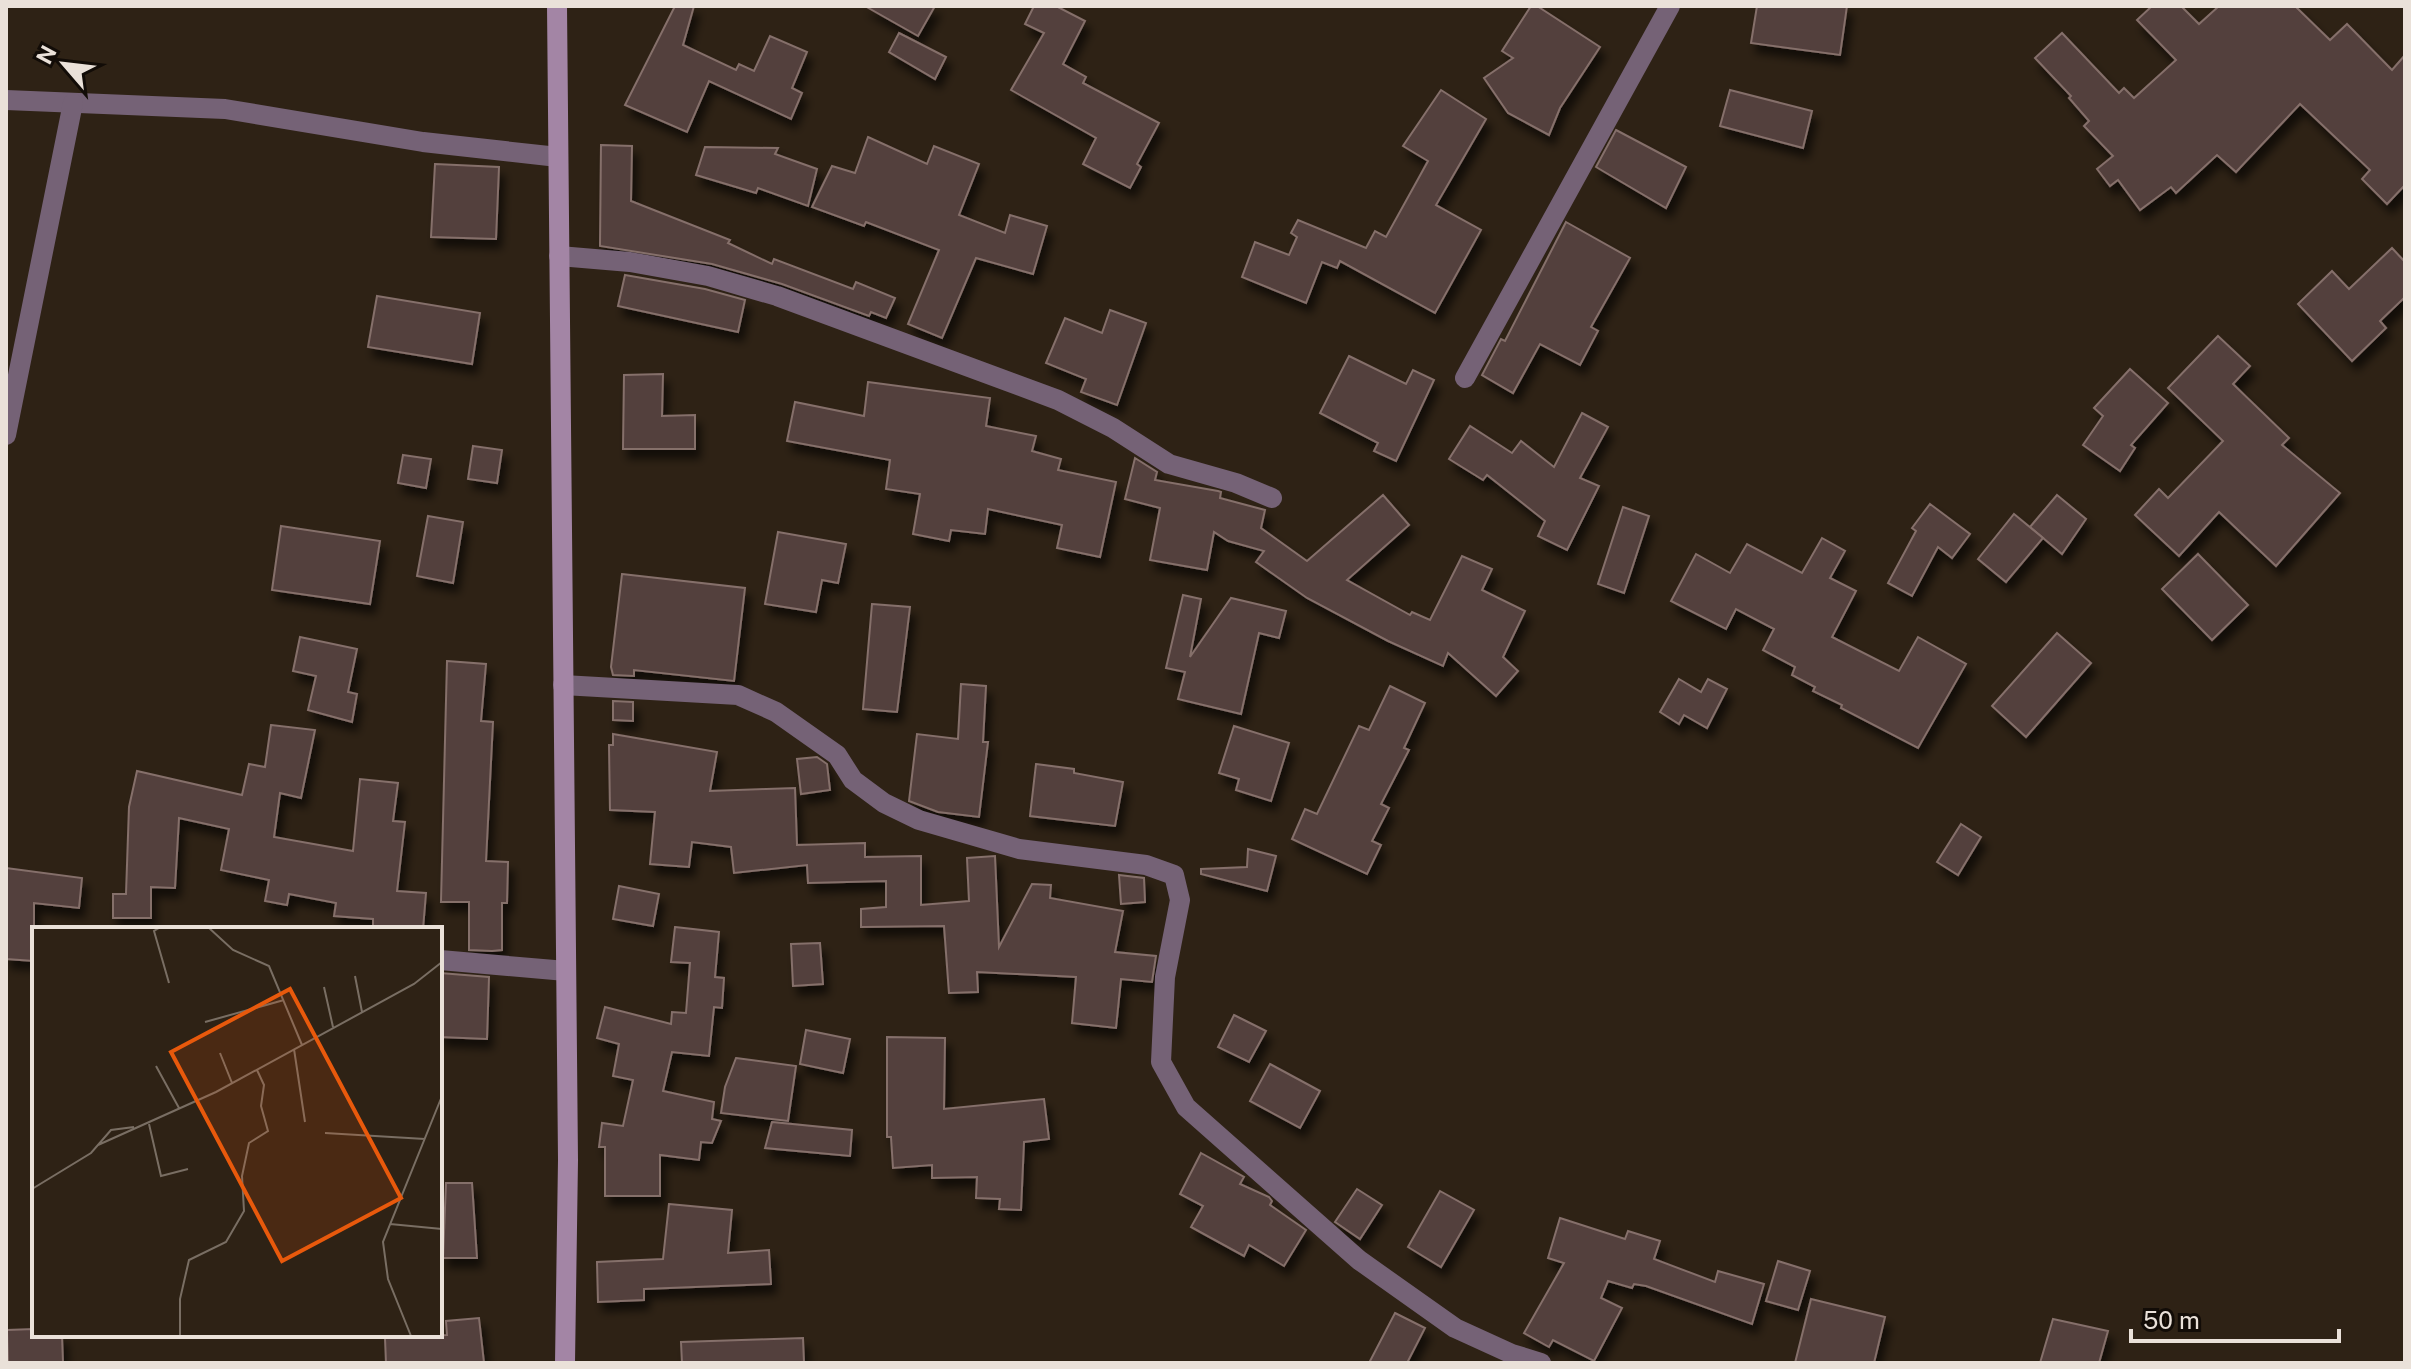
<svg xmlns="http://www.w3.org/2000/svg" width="2411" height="1369" viewBox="0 0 2411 1369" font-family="'Public Sans',sans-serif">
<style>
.building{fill:#533f3c;stroke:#856f6b;stroke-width:2;filter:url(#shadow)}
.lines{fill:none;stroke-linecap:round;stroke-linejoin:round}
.street{stroke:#756276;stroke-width:20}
.secondary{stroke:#a385a5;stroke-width:20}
.inset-road{fill:none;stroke:#796e63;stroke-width:2}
.view{fill:#e8590c;fill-opacity:0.15;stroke:#e8590c;stroke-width:4}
.inset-edge{fill:none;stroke:#eae1d9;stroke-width:4}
</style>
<defs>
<filter id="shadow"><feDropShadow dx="5" dy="9" stdDeviation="4" flood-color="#0009"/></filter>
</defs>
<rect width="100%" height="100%" fill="#2e2215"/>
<g class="building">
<polygon points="675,6 694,6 683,45 736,70 739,64 754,71 770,36 807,52 792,88 802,93 791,119 709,81 687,132 625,105"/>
<polygon points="865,6 935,6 918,36"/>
<polygon points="1034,6 1056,6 1085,21 1063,64 1086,77 1083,83 1159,123 1137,164 1141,167 1130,188 1083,164 1096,138 1011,90 1044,33 1025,24"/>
<polygon points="1531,6 1537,6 1600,47 1560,108 1549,135 1508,113 1484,78 1513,58 1502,51"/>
<polygon points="1757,6 1847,6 1840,55 1751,43"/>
<polygon points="2152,6 2181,6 2199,24 2219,6 2295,6 2330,40 2347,24 2392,70 2405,55 2405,185 2387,204 2362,179 2370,170 2300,104 2236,172 2217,155 2176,193 2171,187 2140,210 2118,180 2110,186 2097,169 2113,156 2084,126 2089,121 2069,98 2071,96 2035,58 2062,33 2119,93 2124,88 2134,98 2176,60 2137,20"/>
<polygon points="899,33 946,57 935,79 889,52"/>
<polygon points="1441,90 1486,119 1436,205 1481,230 1435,313 1340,261 1337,268 1322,262 1306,303 1242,277 1255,242 1289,255 1297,237 1291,233 1298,220 1366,248 1375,231 1386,237 1428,161 1403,146"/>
<polygon points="1730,90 1812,111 1803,148 1720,126"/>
<polygon points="1616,130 1686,167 1666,208 1596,167"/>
<polygon points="868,137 927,164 934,146 979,164 959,215 1005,233 1010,215 1047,226 1033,274 976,258 942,338 908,324 939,250 866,222 864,226 812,207 832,166 855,173"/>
<polygon points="601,145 632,146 631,201 730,240 728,243 772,264 774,259 853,289 856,282 895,298 886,318 871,312 869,316 782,284 712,264 600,246"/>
<polygon points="705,147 778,148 775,154 817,169 808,206 758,188 756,193 696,175"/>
<polygon points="435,164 499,167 496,239 431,237"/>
<polygon points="1566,222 1630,258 1591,327 1598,331 1580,365 1540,344 1513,393 1482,375 1501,339 1505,341"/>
<polygon points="2392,248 2405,262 2405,297 2380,321 2386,328 2352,361 2298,304 2332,271 2349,289"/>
<polygon points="625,275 705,289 745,300 738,332 618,306"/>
<polygon points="377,296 480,313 472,364 368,347"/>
<polygon points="1110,310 1146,323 1117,405 1081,392 1086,379 1046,363 1065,318 1102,333"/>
<polygon points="2218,336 2250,366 2233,384 2289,438 2282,445 2340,493 2276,566 2219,512 2179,556 2135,515 2159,489 2168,498 2223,441 2168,388"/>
<polygon points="1349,356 1406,384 1413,370 1434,380 1396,461 1374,451 1378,443 1320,413"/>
<polygon points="2130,369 2168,403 2131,445 2135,448 2120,471 2083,445 2103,416 2094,408"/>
<polygon points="663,374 662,416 695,415 695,449 623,449 624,375"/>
<polygon points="868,382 990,398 986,426 1036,436 1032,451 1061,459 1058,470 1116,482 1100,557 1057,548 1062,525 988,509 985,534 951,530 949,541 913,534 920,494 886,489 890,460 787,441 795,402 864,416"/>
<polygon points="1582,413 1608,427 1580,478 1599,486 1567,550 1538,536 1545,521 1487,475 1483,480 1449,459 1470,426 1512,453 1521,441 1554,467"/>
<polygon points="473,446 502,450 497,483 468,479"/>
<polygon points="403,455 431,459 426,488 398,483"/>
<polygon points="1135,458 1157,472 1155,480 1218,491 1221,492 1220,498 1265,510 1261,528 1307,561 1383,495 1409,525 1347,580 1410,615 1412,612 1430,620 1462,556 1492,569 1482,590 1525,611 1503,657 1518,671 1496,696 1448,653 1443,666 1388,641 1307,598 1256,562 1264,551 1228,541 1214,532 1207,570 1150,560 1160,508 1125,499"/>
<polygon points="2057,495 2086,519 2062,554 2030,527"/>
<polygon points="1930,504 1970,534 1952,558 1938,547 1912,596 1888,583 1916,531 1912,528"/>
<polygon points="1623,507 1649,516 1624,593 1598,584"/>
<polygon points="2014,514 2043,538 2006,582 1978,559"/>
<polygon points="428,516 463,522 453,583 417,576"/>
<polygon points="281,526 380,541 370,604 272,590"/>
<polygon points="778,532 846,544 838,583 822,580 816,612 765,604"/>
<polygon points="1822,538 1845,551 1830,578 1856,591 1832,637 1899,671 1918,637 1966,664 1918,748 1841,708 1842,705 1813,691 1815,687 1792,675 1795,667 1763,650 1774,629 1736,609 1726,629 1671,601 1696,554 1730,573 1747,544 1802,573"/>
<polygon points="2198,554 2248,605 2212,640 2162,589"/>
<polygon points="622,574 745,588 734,681 634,670 634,676 613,675 611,667"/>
<polygon points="1183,595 1201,599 1190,657 1231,598 1286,611 1279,638 1259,633 1241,714 1178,699 1185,672 1166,668"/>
<polygon points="872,604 910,607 897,712 863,709"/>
<polygon points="2057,633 2091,663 2026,737 1992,706"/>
<polygon points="300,637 357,649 348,692 357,694 352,722 308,710 316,676 293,671"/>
<polygon points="447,661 486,664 481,721 493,722 486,861 508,862 507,903 502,903 502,950 492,951 469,950 469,902 441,902"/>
<polygon points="1679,679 1701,692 1708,679 1727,689 1707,728 1684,715 1679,724 1660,712"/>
<polygon points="961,684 986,686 983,742 988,742 979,817 938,812 909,801 917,734 958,739"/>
<polygon points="1390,686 1425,703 1404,748 1409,750 1381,804 1389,808 1372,841 1381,845 1367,874 1292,839 1305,809 1317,814 1359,726 1369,730"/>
<polygon points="613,701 633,702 633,721 613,720"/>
<polygon points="271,725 315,730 301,798 280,793 274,837 353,851 360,779 398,783 393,821 405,822 397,891 426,893 423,929 373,929 373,919 334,916 336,903 289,894 287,905 265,901 269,880 221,870 229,829 179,818 175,888 151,887 151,918 113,918 113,894 126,894 129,807 137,771 242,795 249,764 265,767"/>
<polygon points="1234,726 1289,743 1271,801 1236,790 1239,779 1219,773"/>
<polygon points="613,734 717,752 710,791 795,788 797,845 865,843 865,857 921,856 921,905 969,901 967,858 995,856 999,947 1032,884 1051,885 1050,898 1123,911 1115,952 1156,956 1152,982 1121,979 1116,1028 1072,1023 1076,977 977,972 978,992 949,993 944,926 861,927 861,909 886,907 886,881 808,883 807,865 734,873 731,847 692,842 689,867 650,864 655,812 610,810 609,745 613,745"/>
<polygon points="817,757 827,764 830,790 801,794 797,759"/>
<polygon points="1036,764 1074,769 1074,773 1123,782 1115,826 1030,816"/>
<polygon points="1961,824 1981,837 1958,875 1937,862"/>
<polygon points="1248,849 1276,856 1267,891 1201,874 1201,869 1247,867"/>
<polygon points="6,868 82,878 79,908 34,903 34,961 6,959"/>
<polygon points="1119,875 1144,878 1145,902 1121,904"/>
<polygon points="619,886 659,894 653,926 613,919"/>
<polygon points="675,927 719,932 715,977 724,978 722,1008 714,1007 709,1056 672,1052 663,1091 714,1102 712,1119 721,1121 712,1143 701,1142 699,1160 660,1155 660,1196 605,1196 605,1147 599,1147 602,1123 623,1126 633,1080 613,1076 619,1044 597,1038 605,1007 671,1024 672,1012 686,1013 690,963 671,962"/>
<polygon points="820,943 823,984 793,986 791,944"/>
<polygon points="440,973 489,977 487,1039 440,1037"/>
<polygon points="1234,1015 1266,1031 1249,1062 1218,1047"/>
<polygon points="806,1030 850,1039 843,1073 800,1064"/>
<polygon points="887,1037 945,1038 944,1109 1044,1099 1049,1139 1024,1142 1021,1210 999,1209 1000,1199 976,1198 977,1177 932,1178 932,1165 893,1168 891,1137 887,1137"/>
<polygon points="736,1058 796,1066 788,1121 721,1113 725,1087"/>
<polygon points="1270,1064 1320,1091 1300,1128 1250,1101"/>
<polygon points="772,1122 852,1130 850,1156 765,1148"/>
<polygon points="1201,1153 1244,1177 1240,1184 1269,1197 1272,1201 1270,1205 1306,1230 1284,1266 1249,1245 1244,1256 1191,1227 1203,1206 1180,1194"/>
<polygon points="446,1183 472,1183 477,1258 443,1258"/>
<polygon points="1357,1189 1382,1205 1360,1239 1335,1222"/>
<polygon points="1440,1191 1474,1210 1441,1267 1408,1247"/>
<polygon points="669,1204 732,1210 728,1253 769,1250 771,1284 644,1289 644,1300 598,1302 597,1262 663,1259"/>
<polygon points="1560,1218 1625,1239 1628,1231 1660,1241 1654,1259 1715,1282 1718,1271 1764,1284 1752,1324 1646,1286 1634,1284 1632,1288 1608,1281 1601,1298 1622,1308 1594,1361 1553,1340 1549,1347 1524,1333 1564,1263 1548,1258"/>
<polygon points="1778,1261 1810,1271 1798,1310 1766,1301"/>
<polygon points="1811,1299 1885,1317 1874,1363 1795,1363"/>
<polygon points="1395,1313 1425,1328 1407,1363 1369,1363"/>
<polygon points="479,1318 484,1363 386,1363 385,1338 447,1335 446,1321"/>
<polygon points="2053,1319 2108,1331 2099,1363 2040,1363"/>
<polygon points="34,1329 34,1335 62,1335 63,1363 8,1363 7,1330"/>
<polygon points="803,1338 804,1363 682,1363 681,1342"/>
</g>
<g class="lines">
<g class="street">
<polyline points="6,100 225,109 423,142 558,157"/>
<polyline points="559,256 630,262 708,276 777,296 1058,400 1113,428 1169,464 1236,483 1272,498"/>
<polyline points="1465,378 1670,6"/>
<polyline points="6,435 73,103"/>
<polyline points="563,685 738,695 776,712 837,755 853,780 884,803 919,820 1019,849 1146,865 1174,875 1180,900 1165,977 1161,1062 1186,1107 1359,1260 1455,1328 1512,1354 1541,1363"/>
<polyline points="440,960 566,971"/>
</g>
<polyline class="secondary" points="557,6 568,1160 565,1363"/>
</g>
<g transform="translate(32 927)">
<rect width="410" height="410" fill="#2e2215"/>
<path class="inset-road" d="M127 1 122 4 137 56M177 1 201 23 237 39 270 118M323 49 330 85M292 60 301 100M173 95 252 73M262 122 273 195M188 126 200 156M124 139 147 181M117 197 129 249 156 242M293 206 393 212M66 218 184 165 382 57 410 35M0 262 59 226 79 203 102 200M358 297 410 302M0 331V373M148 409V372L157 333 194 315 212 284 210 249 217 216 236 204 229 179 232 158 225 143M379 409 356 352 351 315 410 169"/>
<path class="view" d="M258 62 369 271 250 334 139 125Z"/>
<rect width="410" height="410" class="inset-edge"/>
</g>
<rect width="2411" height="1369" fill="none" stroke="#eae1d9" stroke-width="16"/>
<g transform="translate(64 64) rotate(298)" stroke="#120c07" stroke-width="6" paint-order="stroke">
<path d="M0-6L14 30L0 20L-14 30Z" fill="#eae1d9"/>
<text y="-12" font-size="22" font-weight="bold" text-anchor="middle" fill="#eae1d9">N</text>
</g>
<path d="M2131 1329v12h208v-12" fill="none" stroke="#eae1d9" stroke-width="4"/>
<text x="2143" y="1329" font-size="24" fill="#eae1d9" stroke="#120c07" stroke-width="6" paint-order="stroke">50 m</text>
</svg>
